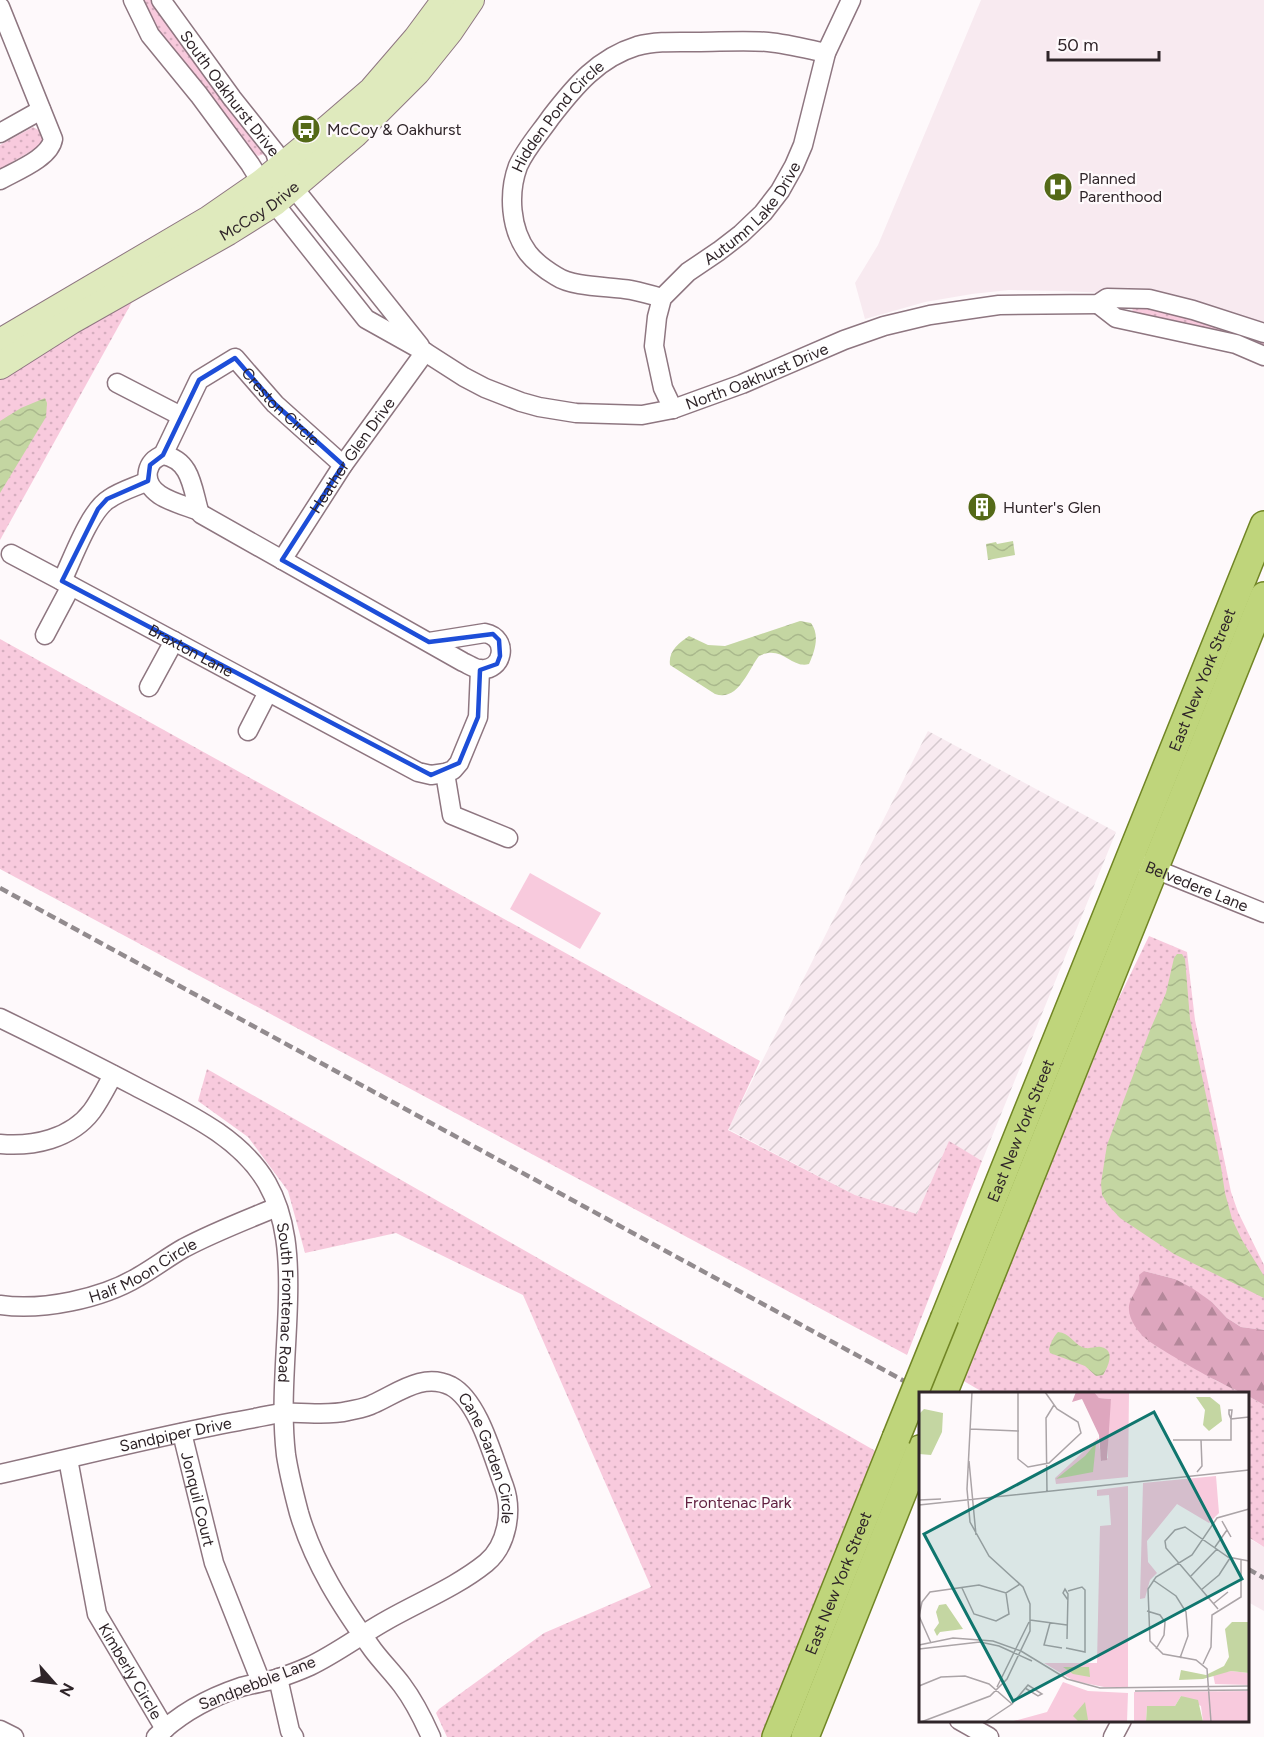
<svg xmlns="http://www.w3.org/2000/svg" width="1264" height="1737" viewBox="0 0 1264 1737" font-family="Figtree,sans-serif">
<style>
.built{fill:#f8eaf0}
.industrial{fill:url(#industrial-furrows)}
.grass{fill:url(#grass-dots)}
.forest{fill:url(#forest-firs)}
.pitch{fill:#f8cadd}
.water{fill:url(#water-waves)}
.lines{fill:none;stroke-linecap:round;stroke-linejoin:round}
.street-casing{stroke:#8e7680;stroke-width:21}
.secondary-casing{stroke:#8e7680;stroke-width:28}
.primary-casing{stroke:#718525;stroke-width:30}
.street{stroke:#fff;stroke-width:18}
.secondary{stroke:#dfeabd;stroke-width:26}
.primary{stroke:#bfd57b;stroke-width:27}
.rail{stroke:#928b8e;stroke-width:4.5;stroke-dasharray:9 4.5;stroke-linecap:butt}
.primary-bridge-casing{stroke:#718525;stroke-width:30;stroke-linecap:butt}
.primary-bridge{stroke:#bfd57b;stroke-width:27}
.marked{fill:none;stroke:#1d4ed8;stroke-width:4.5;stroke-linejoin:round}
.labels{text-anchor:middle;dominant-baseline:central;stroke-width:4.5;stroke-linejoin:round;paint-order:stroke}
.street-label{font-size:16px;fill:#2f2529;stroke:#fef9fb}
.poi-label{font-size:16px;fill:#2f2529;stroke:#fef9fb;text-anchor:start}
.park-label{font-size:16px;fill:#622142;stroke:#fef9fb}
.inset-road{fill:none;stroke:#aba4a7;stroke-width:1.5}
.view{fill:#0f766e;fill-opacity:0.15;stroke:#0f766e;stroke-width:3}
.inset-edge{fill:none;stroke:#2f2529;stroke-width:3}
</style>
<defs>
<pattern id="industrial-furrows" width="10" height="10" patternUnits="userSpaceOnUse" patternTransform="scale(1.5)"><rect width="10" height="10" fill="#f8eaf0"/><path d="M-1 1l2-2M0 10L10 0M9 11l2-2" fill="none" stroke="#d5c9ce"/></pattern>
<pattern id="grass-dots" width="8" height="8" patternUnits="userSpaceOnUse" patternTransform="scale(1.5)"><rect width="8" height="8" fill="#f8cadd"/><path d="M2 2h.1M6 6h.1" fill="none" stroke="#d5adbe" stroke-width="1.8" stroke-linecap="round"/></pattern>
<pattern id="forest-firs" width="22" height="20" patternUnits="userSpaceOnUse" patternTransform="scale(1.5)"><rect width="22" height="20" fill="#dea6be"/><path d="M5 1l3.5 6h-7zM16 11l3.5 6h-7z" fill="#b4879a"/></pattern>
<pattern id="water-waves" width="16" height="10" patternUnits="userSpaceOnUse" patternTransform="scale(1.5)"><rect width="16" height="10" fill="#c4d6a2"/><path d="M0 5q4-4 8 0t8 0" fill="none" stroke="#a9b88c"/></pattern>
</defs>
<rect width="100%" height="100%" fill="#fef9fb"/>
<g class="built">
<polygon points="981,0 1264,0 1264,329 1128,294 1062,291 1009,290 972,294 925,302 865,319 855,283 878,245"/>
<polygon points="1248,1538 1264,1547 1264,1611 1248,1602"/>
</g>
<polygon class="industrial" points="928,731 1116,832 982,1161 949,1142 917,1214 855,1195 728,1129"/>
<g class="grass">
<polygon points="140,0 154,0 265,151 264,154 258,156 250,149 221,109 161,38"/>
<polygon points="33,127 42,132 45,140 40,146 0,169 0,145"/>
<polygon points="132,302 0,540 0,375"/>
<polygon points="1134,302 1264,339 1264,347 1131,318"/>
<polygon points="0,639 760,1061 728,1130 855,1195 917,1214 949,1141 982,1161 907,1355 0,869"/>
<polygon points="1149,936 1187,952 1195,1020 1231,1192 1238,1212 1264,1265 1264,1330 1241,1327 1227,1318 1212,1302 1175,1279 1144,1271 1136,1292 1131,1299 1145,1338 1215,1380 1242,1393 986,1394 962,1380 1118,1000"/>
<polygon points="207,1069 879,1453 767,1737 447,1737 436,1713 439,1709 544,1633 651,1587 523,1295 396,1233 305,1253 288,1191 248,1137 198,1101"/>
<polygon points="1248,1396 1264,1405 1264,1547 1248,1537"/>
</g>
<path class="forest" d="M1144 1271 1175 1279 1192 1288 1212 1302 1227 1318 1241 1327 1264 1330V1405L1248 1396V1394C1236 1394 1155 1347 1145 1338 1138 1332 1129 1319 1129 1310 1128 1296 1142 1288 1139 1275Z"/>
<polygon class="pitch" points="530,873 601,913 580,949 510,909"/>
<g class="water">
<polygon points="45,398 47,403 46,417 0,493 0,421 21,408"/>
<polygon points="1013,541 1015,555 988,560 986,544 996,542 997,544"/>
<path d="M800 621 811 623C820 635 815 651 809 664 791 669 782 644 759 656 748 670 738 702 715 694L670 665C668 651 679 643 689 636L708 645 725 646Z"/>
<polygon points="1177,954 1182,954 1185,959 1190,1019 1221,1167 1225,1193 1232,1219 1242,1240 1264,1276 1264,1298 1174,1254 1120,1218 1109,1206 1102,1195 1101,1183 1107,1145 1150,1030 1166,993 1174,958"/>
<path d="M1058 1332C1070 1333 1073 1343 1082 1347 1089 1350 1095 1346 1101 1347 1116 1350 1108 1367 1103 1375L1096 1376 1085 1366 1050 1353 1049 1349C1051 1343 1053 1337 1058 1332Z"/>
</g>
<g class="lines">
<g class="street-casing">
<g id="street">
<path id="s1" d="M133 0 150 35 199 95 250 164 274 203 366 319 425 352 464 377 485 388 521 402 539 407 576 413 642 415 673 409 742 384 844 340 884 326 930 315 999 305 1098 304 1107 298 1149 299 1193 310 1264 333"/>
<path id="s2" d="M161 0 232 98 275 152 280 168 293 187 420 346"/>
<path d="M0 7 53 139C50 158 16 171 0 180"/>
<polyline points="0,133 41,110"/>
<path id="s3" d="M662 298C652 295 641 292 631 290 610 286 574 288 556 276 546 270 535 262 528 253 510 229 508 193 518 166 526 148 540 133 551 117 575 86 598 58 637 46 656 41 676 42 696 42 719 42 745 40 768 42 788 44 807 49 826 53"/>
<polyline points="1098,304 1116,318 1236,344 1264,356"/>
<polyline points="117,383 181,416"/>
<path id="s4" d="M673 409 663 388 654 346 657 317 662 298 688 272 719 251 741 234 763 213 780 191 794 166 803 145 826 53 851 0"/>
<path id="s5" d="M163 455 199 380 235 358 275 404 343 465"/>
<path d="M163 455C191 460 192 487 199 511 182 504 143 497 148 471 150 462 155 458 163 455Z"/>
<path id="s6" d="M148 481C135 487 120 491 109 499 90 510 72 560 62 581L418 772 431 775 445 773 453 770 459 763 478 717 480 670"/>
<path d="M199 511 201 514 463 662C468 664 475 669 480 669 503 672 510 638 485 633L429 642"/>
<polyline points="11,554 62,581"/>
<path id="s7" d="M282 560 343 465 425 352"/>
<polyline points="45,635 71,586"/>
<polyline points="149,687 174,641"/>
<polyline points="248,731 268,692"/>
<polyline points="445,773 452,815 508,838"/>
<path id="s8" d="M1145 865 1264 913"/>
<path id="s9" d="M0 1018C45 1040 91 1063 135 1086 182 1111 239 1135 267 1183 287 1218 289 1259 288 1299 287 1350 280 1404 286 1455 289 1474 294 1494 299 1513 314 1564 342 1607 373 1650 382 1662 393 1673 402 1685 414 1701 423 1719 431 1737"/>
<path d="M0 1144C33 1147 71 1139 92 1111 100 1100 107 1086 113 1075"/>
<path id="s10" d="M0 1305C42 1311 101 1299 138 1277 154 1268 168 1257 184 1248 214 1232 246 1220 277 1207"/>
<path id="s11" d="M182 1433 214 1563 261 1682"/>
<path id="s12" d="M68 1459 97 1614 165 1729"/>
<path id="s13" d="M0 1474C85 1455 169 1433 255 1418 265 1416 276 1413 286 1413 307 1412 328 1416 348 1411 357 1409 366 1408 373 1404 398 1393 423 1372 451 1386 479 1401 493 1458 504 1486 513 1511 507 1546 486 1563 455 1588 416 1603 382 1623 358 1637 335 1654 310 1666 299 1671 288 1675 276 1679 264 1682 252 1684 241 1687 208 1698 180 1713 156 1737"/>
<polyline points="278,1678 290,1731 294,1737"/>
<polyline points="959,1720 989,1737"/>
<polyline points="0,1730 14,1737"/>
<polyline points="1113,1737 1122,1720"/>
</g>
</g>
<g class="secondary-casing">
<g id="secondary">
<polyline points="0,342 209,219 261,183 328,128 372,90 416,39 445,0"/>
<path id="s14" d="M0 366 71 321 228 232 274 203 355 134 417 72 450 31 471 0"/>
</g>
</g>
<g class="primary-casing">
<g id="primary">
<path id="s15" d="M945 1317 1264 525"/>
<polyline points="943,1394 1264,596"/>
<path id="s16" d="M776 1737 896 1438"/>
<polyline points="805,1737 920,1449"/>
</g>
</g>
<use href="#street" class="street"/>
<use href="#secondary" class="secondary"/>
<use href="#primary" class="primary"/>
<g class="rail">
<polyline points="0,888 928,1394"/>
<polyline points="1248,1569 1264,1578"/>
</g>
<g class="primary-bridge-casing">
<polyline id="primary-bridge" points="896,1438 945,1317"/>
</g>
<use href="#primary-bridge" class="primary-bridge"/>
</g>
<path class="marked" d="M235 358 275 404 343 465 282 560 429 642 493 634 499 640 500 656 497 664 480 670 478 717 459 763 431 775 62 581 98 509 107 499 148 481 150 465 163 455 199 380Z"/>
<defs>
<g id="bus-disc" transform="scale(1.5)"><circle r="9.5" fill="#546917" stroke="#fef9fb"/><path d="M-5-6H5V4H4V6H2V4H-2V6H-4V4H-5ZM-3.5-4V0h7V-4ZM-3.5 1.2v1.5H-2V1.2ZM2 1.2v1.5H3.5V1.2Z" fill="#fff"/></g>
<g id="hospital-disc" transform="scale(1.5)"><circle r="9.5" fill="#546917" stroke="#fef9fb"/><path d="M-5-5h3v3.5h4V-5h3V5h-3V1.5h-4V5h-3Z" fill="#fff"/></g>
<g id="building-disc" transform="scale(1.5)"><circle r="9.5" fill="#546917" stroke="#fef9fb"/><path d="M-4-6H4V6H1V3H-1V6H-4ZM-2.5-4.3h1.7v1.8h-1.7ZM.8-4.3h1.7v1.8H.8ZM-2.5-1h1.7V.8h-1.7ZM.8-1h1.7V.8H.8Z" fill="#fff"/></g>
</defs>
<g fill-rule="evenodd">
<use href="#bus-disc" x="306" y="129"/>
<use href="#hospital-disc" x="1058" y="187"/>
<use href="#building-disc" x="982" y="507"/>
</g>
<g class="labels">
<g class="street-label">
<text stroke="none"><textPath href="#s2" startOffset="116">South Oakhurst Drive</textPath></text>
<text stroke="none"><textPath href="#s3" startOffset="300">Hidden Pond Circle</textPath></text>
<text stroke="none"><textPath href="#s14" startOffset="302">McCoy Drive</textPath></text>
<text stroke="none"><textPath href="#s4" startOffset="240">Autumn Lake Drive</textPath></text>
<text stroke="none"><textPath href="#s1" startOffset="816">North Oakhurst Drive</textPath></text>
<text stroke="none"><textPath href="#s5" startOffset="192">Creston Circle</textPath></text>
<text stroke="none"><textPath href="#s7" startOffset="126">Heather Glen Drive</textPath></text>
<text stroke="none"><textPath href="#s6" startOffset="285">Braxton Lane</textPath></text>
<text stroke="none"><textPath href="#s15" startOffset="687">East New York Street</textPath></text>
<text stroke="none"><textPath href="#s8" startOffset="56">Belvedere Lane</textPath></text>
<text stroke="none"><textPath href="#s15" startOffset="201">East New York Street</textPath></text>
<text stroke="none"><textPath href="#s10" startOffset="150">Half Moon Circle</textPath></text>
<text stroke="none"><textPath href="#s9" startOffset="440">South Frontenac Road</textPath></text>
<text stroke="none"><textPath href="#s13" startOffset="180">Sandpiper Drive</textPath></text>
<text stroke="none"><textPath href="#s13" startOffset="548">Cane Garden Circle</textPath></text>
<text stroke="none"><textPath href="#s11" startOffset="68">Jonquil Court</textPath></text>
<text stroke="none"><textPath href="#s16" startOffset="166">East New York Street</textPath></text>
<text stroke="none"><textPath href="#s12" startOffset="224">Kimberly Circle</textPath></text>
<text transform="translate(257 1683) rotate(-21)">Sandpebble Lane</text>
</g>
<g class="poi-label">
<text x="327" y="129">McCoy &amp; Oakhurst</text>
<text x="1079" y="178">Planned<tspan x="1079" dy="18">Parenthood</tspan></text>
<text x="1003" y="507">Hunter's Glen</text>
</g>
<g class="park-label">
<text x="738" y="1502">Frontenac Park</text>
</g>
</g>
<g transform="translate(919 1392)">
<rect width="330" height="330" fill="#fef9fb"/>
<path d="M175 0H210L209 85 137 92 136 86 179 46 183 69 189 66 188 26 192 7 180 6ZM297 84 300 121 290 131 258 112 228 149 229 170 238 181 231 188 226 206 221 207 224 91ZM209 94V295H185L155 289 125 271H178L181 134 192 133 190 103 178 104V98ZM312 279 330 281V293L296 292 294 282ZM144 290 169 299 209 301 208 330H91L128 320ZM330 299V330H284L282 314 262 304 256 314H228L227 330H215V300Z" fill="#f8cadd"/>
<path d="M157 0H175L180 6 192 7 188 68 182 69 180 43 163 7 153 10Z" fill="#dea6be"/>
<path d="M277 5H291L301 13 303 29 290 39 284 33 286 18ZM5 17 24 21 23 40 12 63 0 62V22ZM177 51 174 80 137 87 166 64ZM27 212 44 237 21 240 18 244 15 238 20 231 17 220 20 213ZM313 230H330V281L312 279 284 287 260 288 262 278 287 283 305 274 310 265 306 237ZM144 275H170L171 285 154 282ZM262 304 279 308 284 330H227L228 314H256ZM166 310 169 328 159 329 154 324Z" fill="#c4d6a2"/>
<path class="inset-road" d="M99 0V67L109 75 130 71 162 41 159 30 138 17 126 0M310 18H313L312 27 310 22ZM51 37 100 39M254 48H312V27L330 25M50 69 57 143M278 80 283 74 282 48M128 100 127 26 135 13M0 108 22 107M0 113 330 78M303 129 312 145M296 155 308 138M271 185 298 157M234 188 257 204 267 220 269 244 261 266M43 196 55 222 77 229 90 222 87 201M282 198 300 183 311 166M294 212 309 200M299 217 247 156 246 149 256 138 266 135 309 165 330 169M228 219 241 223 246 230 245 243 237 257M111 228 148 233M131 231 125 253 143 256M148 247 149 202 146 197 144 201 149 208M12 251 0 224 3 210 11 200 60 193 87 201 101 192M0 253 34 246 74 249 102 259 148 287 181 296 330 294M147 256 166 260V198L163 195 149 199M0 257 61 250 80 254 113 269M284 272 292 255 293 223 322 205V168M0 294 22 285 46 284 70 292 93 312M78 295 110 230M216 299 330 298M2 330 71 304 88 287 111 239V212L104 195 70 164 51 130 48 97 53 0M66 330 93 312 109 293 123 302 119 304 106 296M292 330 288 277 277 268 244 262 231 249 229 197 237 185 273 163 298 126 330 117"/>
<path class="view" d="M235 20 323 187 94 309 5 142Z"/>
<rect width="330" height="330" class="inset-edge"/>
</g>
<g transform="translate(54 1683) rotate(118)" stroke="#fef9fb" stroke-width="4.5" paint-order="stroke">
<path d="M0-4.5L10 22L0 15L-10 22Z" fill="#2f2529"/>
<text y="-9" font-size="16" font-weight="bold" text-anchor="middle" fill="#2f2529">N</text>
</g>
<path d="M1048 51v9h111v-9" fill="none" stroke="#2f2529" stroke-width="3"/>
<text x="1057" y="51" font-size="18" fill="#2f2529" stroke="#fef9fb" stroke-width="4.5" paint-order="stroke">50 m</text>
</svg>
